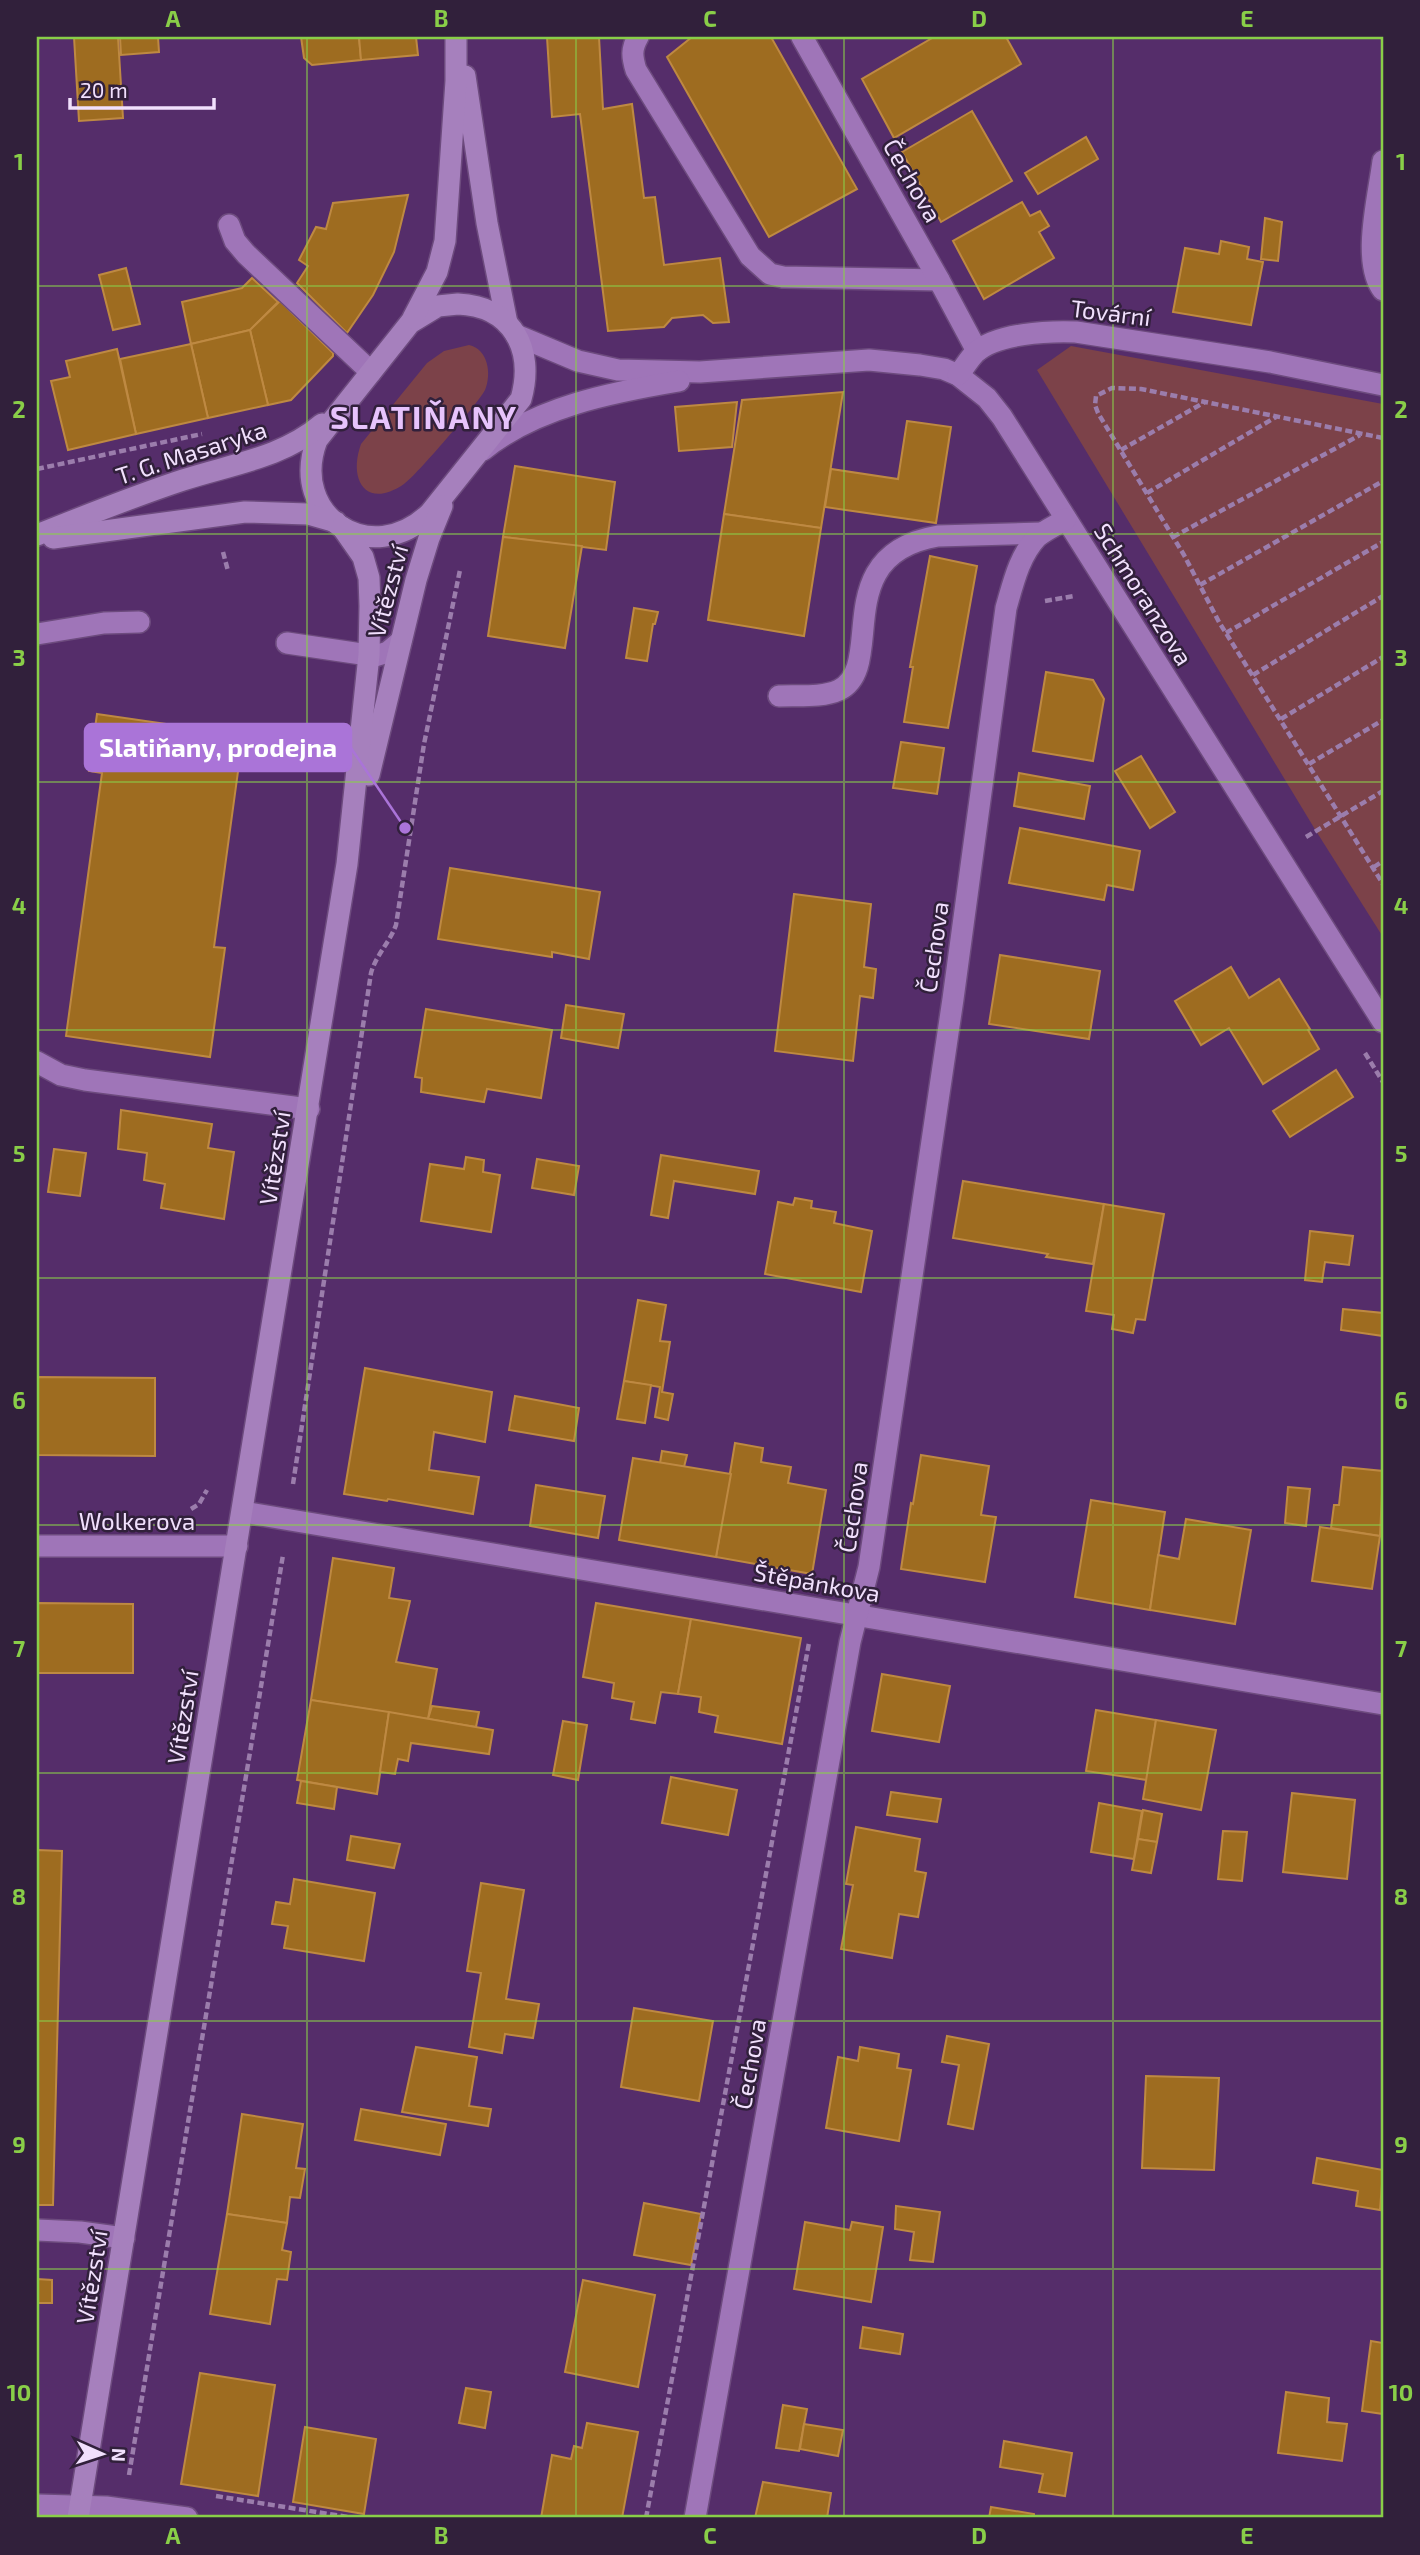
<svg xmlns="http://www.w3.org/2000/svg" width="1420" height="2555" viewBox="0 0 1420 2555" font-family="'Exo 2',sans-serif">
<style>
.green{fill:#7c4249}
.building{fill:#9e6c20;stroke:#be8942;stroke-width:2}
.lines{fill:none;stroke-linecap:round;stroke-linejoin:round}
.minor-casing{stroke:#6d4b7e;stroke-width:24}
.major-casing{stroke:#6d4b7e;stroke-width:24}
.path{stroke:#9b7dac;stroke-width:4.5;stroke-dasharray:7 3.5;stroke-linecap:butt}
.minor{stroke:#9f75b8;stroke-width:21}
.major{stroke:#a680bd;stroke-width:21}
.grid{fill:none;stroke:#89ce48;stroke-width:2;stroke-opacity:0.55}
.labels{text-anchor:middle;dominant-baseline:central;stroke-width:5;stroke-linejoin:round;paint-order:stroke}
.street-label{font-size:24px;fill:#f1e0fd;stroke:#31203b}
.district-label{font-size:32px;font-weight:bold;letter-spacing:2px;fill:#e7c3fc;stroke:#31203b}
.leader{fill:none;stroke:#aa74d8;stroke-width:2.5}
.callout-dot{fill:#aa74d8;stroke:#31203b;stroke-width:2.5}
.callout{fill:#aa74d8;stroke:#aa74d8;stroke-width:2.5}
.callout-label{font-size:26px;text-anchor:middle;font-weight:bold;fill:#fff}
.neatline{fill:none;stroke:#89ce48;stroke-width:2.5}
.grid-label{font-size:23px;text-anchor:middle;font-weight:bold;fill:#89ce48}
</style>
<rect width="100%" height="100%" fill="#552d6a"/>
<g class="green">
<path d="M469 345C488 349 492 374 485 390 479 402 416 476 404 484 366 510 348 480 361 444L427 363 444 351Z"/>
<polygon points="1071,346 1383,404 1383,937 1316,831 1037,370"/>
</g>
<g class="building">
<polygon points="74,37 118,37 123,118 79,121"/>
<polygon points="120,37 158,37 159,52 121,55"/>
<polygon points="301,37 359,37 361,60 312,65 304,58"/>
<polygon points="359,37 416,37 418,55 361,60"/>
<polygon points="547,37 599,37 603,109 632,104 644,198 655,197 664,265 720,258 729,322 713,323 703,315 672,318 664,327 608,331 580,114 552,117"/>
<polygon points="692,37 771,37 857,189 769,237 667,57"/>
<polygon points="934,37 1006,37 1021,64 894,138 862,79"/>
<polygon points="972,111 1012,181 941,222 902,152"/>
<polygon points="1086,137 1098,159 1038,194 1025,173"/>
<polygon points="408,195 394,252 373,295 347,333 297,283 308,266 299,260 316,227 326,229 333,203"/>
<polygon points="1022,202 1030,216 1040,211 1049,226 1039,232 1054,258 984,299 953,241"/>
<polygon points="1265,218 1282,222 1278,261 1261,259"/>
<polygon points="1221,241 1249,247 1247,259 1263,262 1251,325 1173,312 1185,248 1219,254"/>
<polygon points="126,268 140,324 113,330 99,275"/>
<polygon points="252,278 278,302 250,330 191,344 182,302 242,288"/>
<polygon points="280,301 333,353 333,356 291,400 268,405 250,330"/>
<polygon points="250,330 268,405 208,418 191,344"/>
<polygon points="191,344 208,418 136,434 120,359"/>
<polygon points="117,349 136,434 68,450 51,381 70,377 66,361"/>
<polygon points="843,392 821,528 724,514 742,400"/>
<polygon points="737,402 732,447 679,451 675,407"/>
<polygon points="907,421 951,427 936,523 825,507 831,469 898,479"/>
<polygon points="515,466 615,482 606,550 503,537"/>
<polygon points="724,514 821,528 804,636 708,620"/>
<polygon points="503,537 582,546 565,648 488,636"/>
<polygon points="930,556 977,566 948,728 904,722 913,667 910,667"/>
<polygon points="634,608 658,612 655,624 653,624 647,661 626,658"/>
<polygon points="1046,672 1093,680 1104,699 1093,761 1033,751"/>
<polygon points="97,714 243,735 214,947 225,948 210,1057 66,1036 102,773 89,771"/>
<polygon points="901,742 944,748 937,794 893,788"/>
<polygon points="1141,756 1175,812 1150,828 1115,771"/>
<polygon points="1019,773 1090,786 1084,819 1014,806"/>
<polygon points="1020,828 1140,851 1133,890 1107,885 1104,900 1009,883"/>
<polygon points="450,868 600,892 589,959 552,952 552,957 438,939"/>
<polygon points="794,894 871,904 864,967 876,969 873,998 860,996 853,1061 775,1051"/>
<polygon points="1000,955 1100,971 1089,1039 989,1024"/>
<polygon points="1231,967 1249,998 1279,979 1310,1029 1308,1030 1319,1049 1263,1084 1229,1028 1201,1045 1175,1001"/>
<polygon points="566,1005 624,1014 618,1048 561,1038"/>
<polygon points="426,1009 552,1030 541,1098 487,1089 484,1102 421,1092 422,1078 415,1077"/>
<polygon points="1336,1070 1353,1097 1290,1137 1273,1111"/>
<polygon points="121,1110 212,1124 208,1148 234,1152 224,1219 161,1208 165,1184 144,1180 147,1153 118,1149"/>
<polygon points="54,1149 86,1153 80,1196 48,1192"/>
<polygon points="661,1155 759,1171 755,1194 674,1181 668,1218 651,1215"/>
<polygon points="466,1157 484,1160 483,1172 500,1175 491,1232 421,1221 430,1164 464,1169"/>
<polygon points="537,1159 579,1166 574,1195 532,1188"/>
<polygon points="963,1181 1104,1204 1093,1264 1046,1257 1048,1254 953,1238"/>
<polygon points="795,1198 812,1201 811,1208 836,1212 834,1223 872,1231 861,1292 765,1274 778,1202 793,1205"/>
<polygon points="1104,1204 1164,1214 1145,1320 1136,1319 1133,1333 1112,1329 1114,1315 1086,1311"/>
<polygon points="1310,1231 1353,1236 1349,1265 1325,1262 1322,1282 1305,1280"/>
<polygon points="638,1300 666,1305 660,1341 670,1342 662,1392 673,1394 668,1420 655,1417 660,1387 624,1381"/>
<polygon points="1343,1309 1383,1313 1383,1336 1341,1330"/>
<polygon points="365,1368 492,1392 485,1442 434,1432 429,1470 479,1477 473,1514 388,1499 387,1501 344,1494"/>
<polygon points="37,1377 155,1378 155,1456 37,1455"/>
<polygon points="624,1381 651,1385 645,1423 617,1419"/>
<polygon points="515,1396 579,1408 574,1441 509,1430"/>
<polygon points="735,1443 763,1448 761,1462 791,1467 788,1483 826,1490 812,1574 716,1557"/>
<polygon points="662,1451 687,1455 684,1467 660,1463"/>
<polygon points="921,1455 989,1466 981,1515 996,1517 985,1582 901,1569 911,1503 913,1504"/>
<polygon points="633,1458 731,1474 716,1557 619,1540"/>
<polygon points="1343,1467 1383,1471 1380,1536 1331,1528 1334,1505 1339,1505"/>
<polygon points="536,1485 605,1496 598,1538 530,1526"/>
<polygon points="1288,1487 1310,1489 1306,1526 1285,1523"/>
<polygon points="1091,1500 1165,1512 1150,1610 1075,1597"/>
<polygon points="1186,1519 1251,1530 1235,1624 1150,1610 1158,1555 1179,1559"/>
<polygon points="1320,1527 1380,1536 1372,1589 1312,1581"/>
<polygon points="333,1558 394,1568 389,1598 410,1601 396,1662 437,1669 428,1719 311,1700"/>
<polygon points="37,1603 133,1604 133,1673 37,1673"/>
<polygon points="596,1603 691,1619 678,1694 661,1692 655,1723 631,1719 634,1702 612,1698 614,1683 583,1677"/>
<polygon points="691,1619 801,1638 782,1744 715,1732 718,1716 699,1712 701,1697 678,1694"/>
<polygon points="882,1674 950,1686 939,1742 872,1731"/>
<polygon points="311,1700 389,1712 377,1794 297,1780"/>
<polygon points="432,1706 479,1712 476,1727 428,1719"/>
<polygon points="1096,1710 1156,1720 1147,1780 1086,1771"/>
<polygon points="389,1712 493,1730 489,1754 411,1743 408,1761 398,1759 395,1774 380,1772"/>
<polygon points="1156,1720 1216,1730 1201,1810 1143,1799"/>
<polygon points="563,1721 587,1725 578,1780 553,1775"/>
<polygon points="671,1777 737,1790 728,1835 662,1823"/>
<polygon points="301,1781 337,1787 334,1809 297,1803"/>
<polygon points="891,1792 941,1799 937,1822 887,1815"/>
<polygon points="1292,1793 1355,1800 1347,1879 1283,1872"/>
<polygon points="1099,1803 1142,1811 1134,1859 1091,1852"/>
<polygon points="1143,1810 1162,1814 1157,1842 1138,1839"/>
<polygon points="856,1827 920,1839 915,1871 926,1873 918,1917 899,1914 892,1958 841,1949 853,1885 846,1884"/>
<polygon points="1223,1831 1247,1832 1242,1881 1218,1879"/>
<polygon points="351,1836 400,1844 394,1868 347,1860"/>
<polygon points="1138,1839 1157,1842 1151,1873 1132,1870"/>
<polygon points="37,1850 62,1851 53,2205 37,2205"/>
<polygon points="294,1879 375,1893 364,1961 284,1948 288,1926 272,1924 276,1902 290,1904"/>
<polygon points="481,1883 524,1890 506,1999 539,2004 533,2038 505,2034 502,2053 469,2047 481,1973 467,1971"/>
<polygon points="634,2008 713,2021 699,2101 621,2087"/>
<polygon points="947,2036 989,2044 973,2129 948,2124 959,2065 942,2062"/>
<polygon points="416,2047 477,2057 469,2106 491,2109 488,2126 402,2112"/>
<polygon points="860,2047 899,2054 897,2068 911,2070 899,2141 826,2128 838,2057 858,2061"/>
<polygon points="1146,2076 1219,2078 1214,2170 1142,2168"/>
<polygon points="361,2109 446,2124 440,2155 355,2140"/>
<polygon points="242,2114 303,2124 296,2168 305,2169 300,2198 290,2197 287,2223 227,2214"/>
<polygon points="1317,2158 1383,2170 1380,2210 1356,2206 1358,2191 1313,2183"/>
<polygon points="644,2203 701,2214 691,2265 634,2255"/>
<polygon points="896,2206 940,2212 933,2262 910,2260 914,2232 895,2229"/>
<polygon points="227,2214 287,2223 282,2250 291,2252 287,2280 277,2279 270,2324 210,2314"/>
<polygon points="805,2222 850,2230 852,2222 883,2227 871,2302 794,2289"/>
<polygon points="37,2279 52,2280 52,2303 37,2303"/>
<polygon points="583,2280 655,2295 638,2387 565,2372"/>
<polygon points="863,2327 903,2334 900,2354 860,2348"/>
<polygon points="1371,2341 1383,2343 1383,2414 1362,2411"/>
<polygon points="200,2373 275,2385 258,2496 181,2484"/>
<polygon points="466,2388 491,2392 485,2428 459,2423"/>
<polygon points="1286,2392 1329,2398 1327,2422 1347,2424 1342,2461 1278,2453"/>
<polygon points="783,2405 807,2409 799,2451 776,2448"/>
<polygon points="587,2423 638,2432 622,2518 541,2518 552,2455 571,2459 574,2446 582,2448"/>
<polygon points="804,2424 843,2430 838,2456 800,2449"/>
<polygon points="305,2427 376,2439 364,2514 293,2502"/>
<polygon points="1004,2441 1072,2453 1065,2496 1039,2492 1043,2474 1000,2467"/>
<polygon points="763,2482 831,2493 827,2518 755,2518"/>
<polygon points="991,2507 1034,2514 1034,2518 989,2518"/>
</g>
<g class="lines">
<g class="minor-casing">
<g id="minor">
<path d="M638 37C631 49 632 57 636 70L750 256 770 274 783 277 939 280"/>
<polyline points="802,37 939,280 977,351"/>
<path d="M1383 161C1379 195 1361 262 1383 290"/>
<polyline points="229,225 235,241 246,254 371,372"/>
<polyline points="516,335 578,361 618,370 700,372 869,360 920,365 944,369 958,375 987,398 1002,417 1383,1022"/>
<path d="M958 375C964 368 969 359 975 353 996 333 1049 331 1076 332L1270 362 1383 385"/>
<path d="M483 450C536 407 613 392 679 381"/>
<polyline points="37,634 104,623 139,622"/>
<polyline points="287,643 375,656 388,652 401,641"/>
<path d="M779 696C797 695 822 698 839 690 888 666 826 555 938 536L1042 533"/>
<polyline points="37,1062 61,1075 85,1080 309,1109"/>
<polyline points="243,1512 1383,1704"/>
<polyline points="37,1546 237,1546"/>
<polyline points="37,2230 80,2232 124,2238"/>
<polyline points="37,2505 106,2507 187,2518"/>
<path d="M695 2518 850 1642 869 1567 953 999 1006 608C1013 584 1019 556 1037 537 1045 530 1057 525 1066 519"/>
</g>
</g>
<g class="major-casing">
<g id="major">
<polyline points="465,76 487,223 507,323"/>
<path d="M458 304C512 306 535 349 521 399L430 513C371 570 288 516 317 440L410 323 438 306Z"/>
<polyline points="413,318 437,272 445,241 456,81 456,37"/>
<path d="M37 535C85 516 134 496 183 480 232 464 282 458 322 424"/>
<polyline points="53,538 245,512 308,514 336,522"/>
<polyline points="369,775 416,580 429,538 442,506"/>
<polyline points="78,2518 347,864 369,655 370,606 369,578 363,557 342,527"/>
</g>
</g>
<g class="path">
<polyline points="1383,438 1141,389 1112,388 1096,396 1095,405 1098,413 1184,555 1219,622 1383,884"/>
<polyline points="1121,450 1205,402"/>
<polyline points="37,469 202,434"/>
<polyline points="1147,493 1276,417"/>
<polyline points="1173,537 1360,435"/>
<polyline points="223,552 228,571"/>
<polyline points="1200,585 1383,481"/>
<polyline points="1045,601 1074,596"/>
<polyline points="1226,633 1383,542"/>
<polyline points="1253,675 1383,596"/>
<polyline points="1281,719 1383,657"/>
<polyline points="1309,764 1383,720"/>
<polyline points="1306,837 1383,791"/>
<polyline points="1374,867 1383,861"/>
<polyline points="1365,1053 1383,1082"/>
<path d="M293 1484 371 973C376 955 390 942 396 925L424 744 460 570"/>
<polyline points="191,1509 199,1504 207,1490"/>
<polyline points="129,2475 283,1555"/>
<polyline points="216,2496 354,2518"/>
<polyline points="646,2518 809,1643"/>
</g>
<use href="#minor" class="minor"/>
<use href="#major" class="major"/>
</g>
<path class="grid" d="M307 37V2518M576 37V2518M844 37V2518M1113 37V2518M37 286H1383M37 534H1383M37 782H1383M37 1030H1383M37 1278H1383M37 1525H1383M37 1773H1383M37 2021H1383M37 2269H1383"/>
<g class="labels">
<g class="street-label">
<text transform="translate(913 180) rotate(60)">Čechova</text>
<text transform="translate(1111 312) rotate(7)">Tovární</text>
<text transform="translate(191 452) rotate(-18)">T. G. Masaryka</text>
<text transform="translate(387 591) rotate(-75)">Vítězství</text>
<text transform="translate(1144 594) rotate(58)">Schmoranzova</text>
<text transform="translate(933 947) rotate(-82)">Čechova</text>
<text transform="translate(274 1158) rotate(-81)">Vítězství</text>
<text transform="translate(852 1507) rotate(-82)">Čechova</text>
<text x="137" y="1520">Wolkerova</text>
<text transform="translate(817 1582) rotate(10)">Štěpánkova</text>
<text transform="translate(182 1717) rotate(-81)">Vítězství</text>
<text transform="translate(749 2064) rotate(-80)">Čechova</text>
<text transform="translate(91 2277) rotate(-81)">Vítězství</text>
</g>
<g class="district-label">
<text x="424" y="416">SLATIŇANY</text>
</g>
</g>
<path class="leader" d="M405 828L351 748"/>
<circle class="callout-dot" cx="405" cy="828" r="7"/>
<rect class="callout" x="85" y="724" width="266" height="47" rx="7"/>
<g class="callout-label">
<text x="218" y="757">Slatiňany, prodejna</text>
</g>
<rect width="1420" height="2555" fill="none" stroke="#31203b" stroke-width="77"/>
<g transform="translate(102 2454) rotate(93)" stroke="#31203b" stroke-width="5" paint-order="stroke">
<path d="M0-5L12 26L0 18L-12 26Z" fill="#f1e0fd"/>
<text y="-10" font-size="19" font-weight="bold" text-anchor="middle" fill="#f1e0fd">N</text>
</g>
<path d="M70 98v10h144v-10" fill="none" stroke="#f1e0fd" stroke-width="3.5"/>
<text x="80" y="98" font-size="21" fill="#f1e0fd" stroke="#31203b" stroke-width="5" paint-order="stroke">20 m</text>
<rect x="38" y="38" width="1344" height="2478" class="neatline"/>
<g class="grid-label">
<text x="173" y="27">A</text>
<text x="441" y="27">B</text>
<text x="710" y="27">C</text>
<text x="979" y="27">D</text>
<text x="1247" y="27">E</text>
<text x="19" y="170">1</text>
<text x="1401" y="170">1</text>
<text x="19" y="418">2</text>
<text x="1401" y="418">2</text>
<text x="19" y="666">3</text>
<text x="1401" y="666">3</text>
<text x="19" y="914">4</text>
<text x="1401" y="914">4</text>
<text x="19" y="1162">5</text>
<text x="1401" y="1162">5</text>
<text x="19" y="1409">6</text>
<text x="1401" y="1409">6</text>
<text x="19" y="1657">7</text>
<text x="1401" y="1657">7</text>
<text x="19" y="1905">8</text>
<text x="1401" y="1905">8</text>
<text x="19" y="2153">9</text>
<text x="1401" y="2153">9</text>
<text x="19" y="2401">10</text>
<text x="1401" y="2401">10</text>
<text x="173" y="2544">A</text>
<text x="441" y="2544">B</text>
<text x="710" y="2544">C</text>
<text x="979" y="2544">D</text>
<text x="1247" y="2544">E</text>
</g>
</svg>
